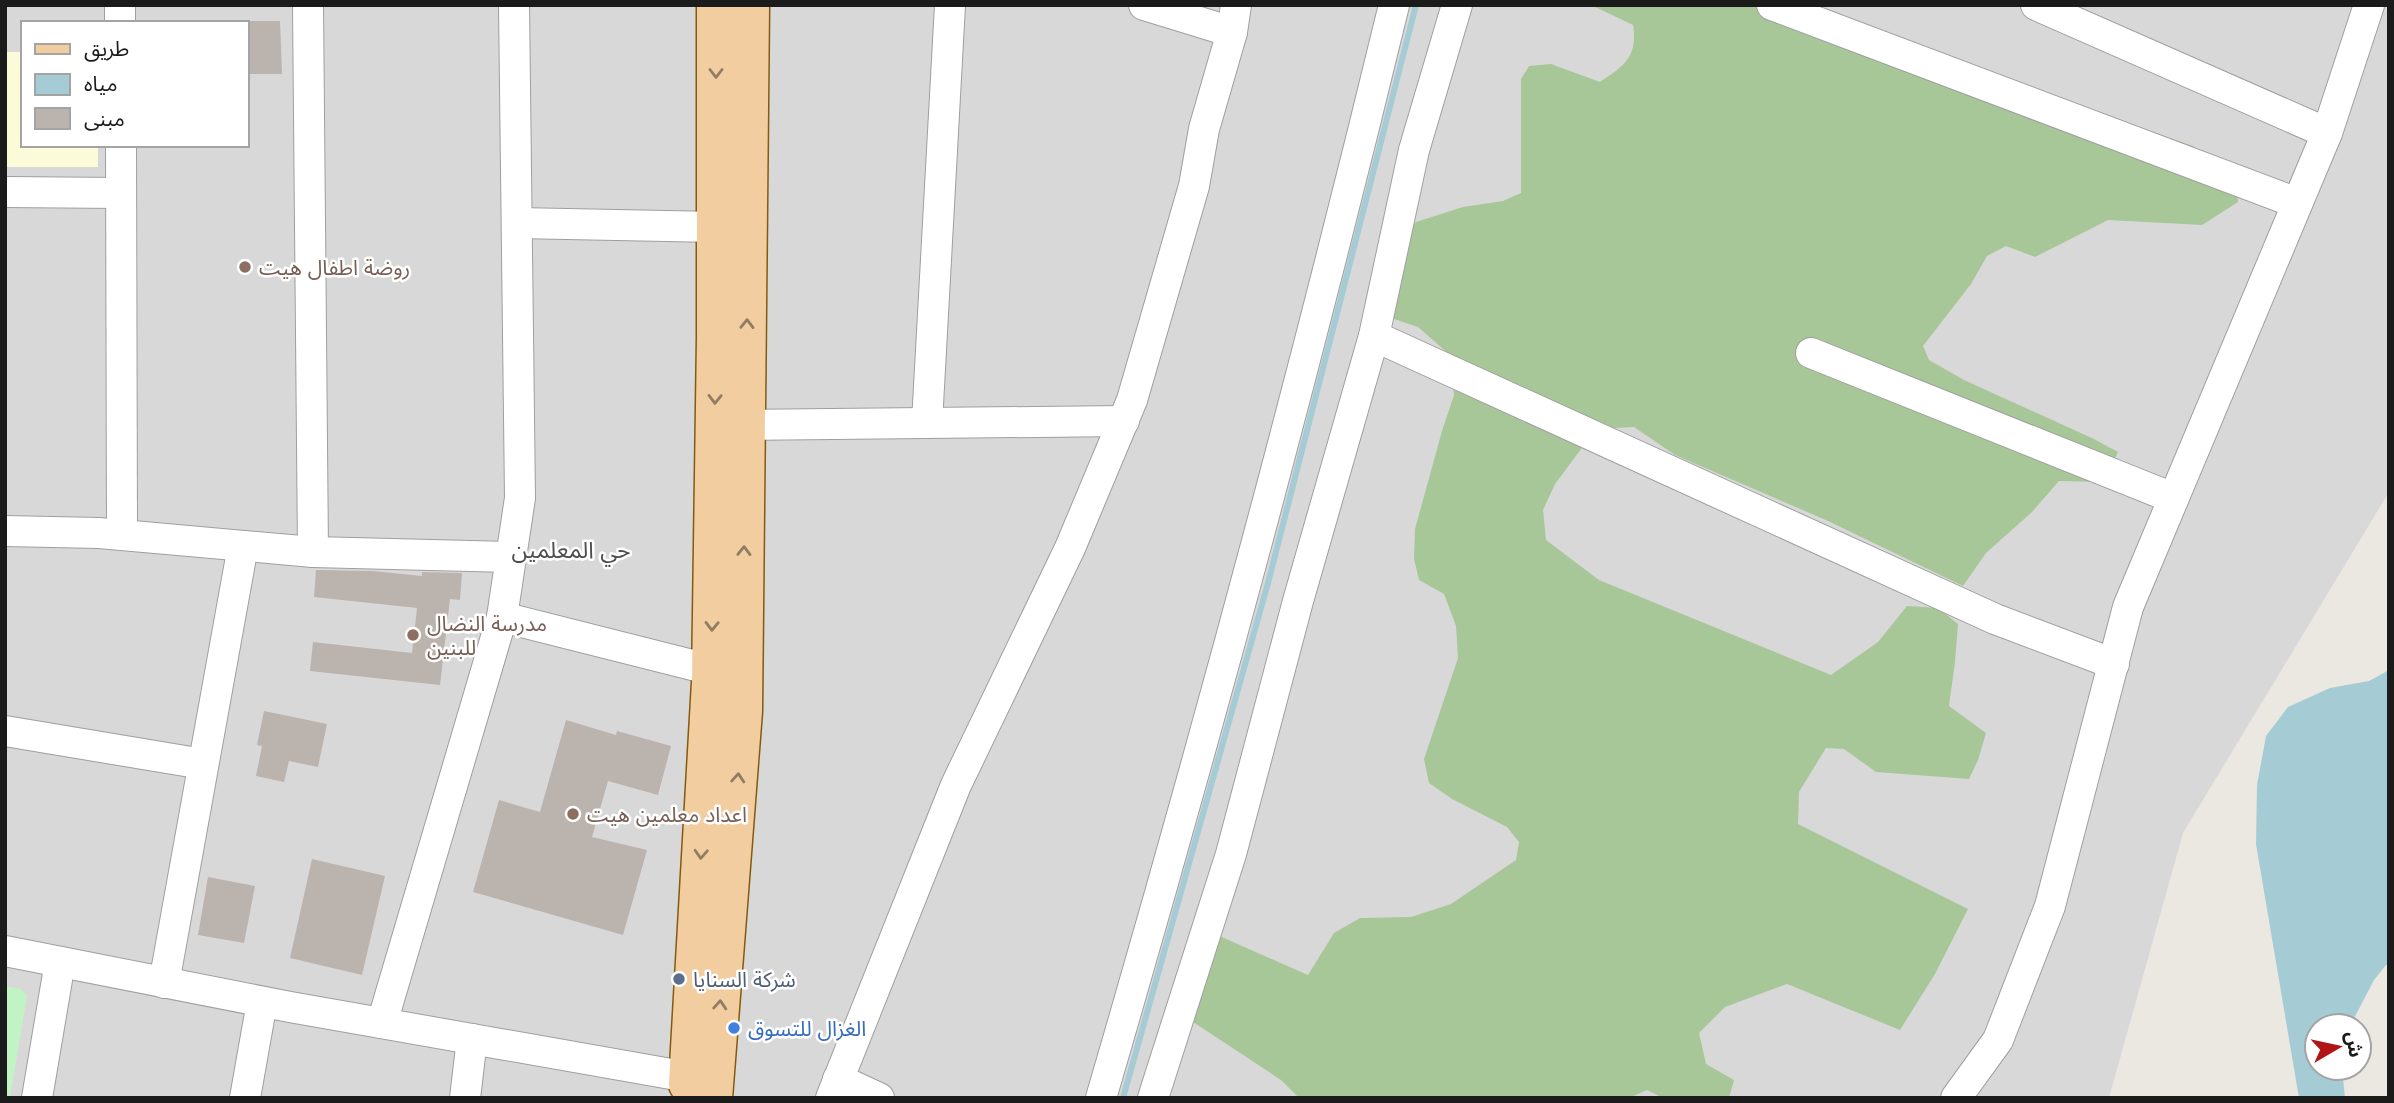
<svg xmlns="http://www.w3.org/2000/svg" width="2394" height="1103" viewBox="0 0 2394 1103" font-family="Inter,'Noto Sans Arabic',sans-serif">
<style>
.residential{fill:#d9d8d8;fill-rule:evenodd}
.education{fill:#fbfbda}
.forest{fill:#a7c799}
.park{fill:#c1f3c4}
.water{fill:#a5cbd5}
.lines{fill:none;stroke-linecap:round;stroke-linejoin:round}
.stream{stroke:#a5cbd5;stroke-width:6}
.building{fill:#bbb3ae}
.minor-casing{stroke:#9f9f9f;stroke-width:32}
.major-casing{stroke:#835b0e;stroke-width:41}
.minor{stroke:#fff;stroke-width:30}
.major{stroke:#f1cda0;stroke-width:38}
.oneway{stroke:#917d64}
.education-dot{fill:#8d6e63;stroke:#fff;stroke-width:2.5}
.service-dot{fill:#5c6f8a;stroke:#fff;stroke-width:2.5}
.shop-dot{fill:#3f7fe0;stroke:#fff;stroke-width:2.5}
.labels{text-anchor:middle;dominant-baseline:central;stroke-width:5;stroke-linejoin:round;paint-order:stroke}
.education-label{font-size:21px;fill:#785e54;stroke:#fff;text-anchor:start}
.service-label{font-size:21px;fill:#4e5e75;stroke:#fff;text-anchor:start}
.shop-label{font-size:21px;fill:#366cbe;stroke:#fff;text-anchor:start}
.neighbourhood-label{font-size:23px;fill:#4e4e4e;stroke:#fff}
</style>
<rect width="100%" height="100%" fill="#ebe8e1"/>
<path class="residential" d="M5 5H2389V492L2183 833 2109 1098H5ZM23 23H247V145H23Z"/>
<polygon class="education" points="5,52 23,52 23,145 98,145 98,167 5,167"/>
<path class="forest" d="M1591 5H1807L1912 48 2193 146 2236 176 2238 202 2202 225 2108 220 2035 257 2006 246 1987 256 1971 284 1923 346 1929 360 1964 380 2094 439 2118 452 2104 482 2059 481 2032 512 1986 553 1963 586 1828 521 1675 455 1634 427 1596 429 1555 484 1543 510 1546 540 1599 580 1831 675 1878 642 1907 606 1938 608 1958 624 1955 662 1949 706 1986 733 1978 760 1969 779 1876 772 1844 749 1826 748 1799 792 1798 824 1968 909 1935 974 1900 1030 1787 984 1725 1007 1699 1033 1706 1064 1734 1080 1729 1098H1663L1647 1090 1629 1098H1299L1281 1080 1187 1018 1215 934 1308 975 1334 933 1360 918 1411 917 1451 904 1516 860 1519 842 1507 827 1452 799 1429 783 1424 759 1458 658 1456 626 1444 594 1419 580 1414 559 1415 529 1442 431 1454 395 1450 355 1418 327 1382 315 1402 238 1416 222 1463 207 1503 201 1521 193V79L1529 66 1551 64 1600 82C1624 66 1638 57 1633 25Z"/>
<polygon class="park" points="5,986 21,989 27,996 10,1098 5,1098"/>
<polygon class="water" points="2389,670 2389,965 2386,965 2374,980 2350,1026 2317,1026 2317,1068 2342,1068 2345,1098 2299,1098 2256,844 2257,785 2266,736 2288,707 2330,688 2369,681"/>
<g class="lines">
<polyline class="stream" points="1123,1098 1268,583 1416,5"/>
</g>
<g class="building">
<polygon points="247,21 280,21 282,74 247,74"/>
<polygon points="316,570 372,571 422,576 422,572 462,573 460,600 450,599 440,685 310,671 313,642 412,653 417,608 314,597"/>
<polygon points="264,711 327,724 318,767 289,761 284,782 256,776 262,746 257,745"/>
<polygon points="566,720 616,735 617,731 671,746 658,795 608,781 592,837 647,850 623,935 473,892 499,800 540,812"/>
<polygon points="312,859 385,876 362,975 290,958"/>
<polygon points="208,877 255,886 244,943 198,935"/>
</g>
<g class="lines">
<g class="minor-casing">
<g id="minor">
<polyline points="120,5 120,23"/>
<polyline points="308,5 313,552"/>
<polyline points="1144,5 1232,32"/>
<polyline points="1772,5 2297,203"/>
<polyline points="2036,5 2327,133"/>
<polyline points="121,145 122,535"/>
<polyline points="5,192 121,193"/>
<polyline points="517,223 716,227"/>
<polyline points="1374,336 1995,619 2114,664"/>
<polyline points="1811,353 2173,498"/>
<polyline points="927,423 950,5"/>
<polyline points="746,425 1124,421"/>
<polyline points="5,531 99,533 313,552 510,557"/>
<polyline points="502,617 712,670"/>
<polyline points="5,731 203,764"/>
<polyline points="5,951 290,1007 688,1077"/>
<polyline points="164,983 243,546"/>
<polyline points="382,1023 502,617 520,498 514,5"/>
<polyline points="838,1079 879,1098"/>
<polyline points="37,1098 60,962"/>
<polyline points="245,1098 262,1002"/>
<polyline points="465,1098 472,1039"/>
<polyline points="831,1098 956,785 1070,548 1132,400 1194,186 1204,129 1232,32 1236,5"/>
<path d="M1101 1098C1207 736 1305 372 1394 5"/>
<polyline points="1153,1098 1231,854 1298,601 1374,336 1414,150 1457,5"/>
<polyline points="1956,1098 1998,1040 2050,906 2128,607 2327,133 2369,5"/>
</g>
</g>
<g class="major-casing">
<g id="major">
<polyline points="688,1084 711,682 716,337 716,5"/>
<polyline points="713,1098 743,711 750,5"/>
</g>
</g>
<use href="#minor" class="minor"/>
<use href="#major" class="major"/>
</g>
<defs><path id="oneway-chevron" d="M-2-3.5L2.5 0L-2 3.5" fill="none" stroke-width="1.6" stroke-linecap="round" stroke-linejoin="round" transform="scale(1.75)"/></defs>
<g class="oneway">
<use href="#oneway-chevron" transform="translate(716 73) rotate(90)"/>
<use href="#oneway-chevron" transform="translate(747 324) rotate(-89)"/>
<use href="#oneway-chevron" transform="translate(715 399) rotate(91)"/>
<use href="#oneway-chevron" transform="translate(744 551) rotate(-89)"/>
<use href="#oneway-chevron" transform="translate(712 626) rotate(91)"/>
<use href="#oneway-chevron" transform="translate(738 778) rotate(-86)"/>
<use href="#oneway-chevron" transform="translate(701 854) rotate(93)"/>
<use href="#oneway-chevron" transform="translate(720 1005) rotate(-86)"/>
</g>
<g class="education-dot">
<circle cx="245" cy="267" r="7"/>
<circle cx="413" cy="635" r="7"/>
<circle cx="573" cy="814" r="7"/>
</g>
<circle class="service-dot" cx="679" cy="979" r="7"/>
<circle class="shop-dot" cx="734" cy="1028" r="7"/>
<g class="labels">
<g class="education-label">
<text x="259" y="267">روضة اطفال هيت</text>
<text x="427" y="623">مدرسة النضال<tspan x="427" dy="24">للبنين</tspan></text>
<text x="587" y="814">اعداد معلمين هيت</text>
</g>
<g class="service-label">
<text x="693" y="979">شركة السنايا</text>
</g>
<g class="shop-label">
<text x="748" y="1028">الغزال للتسوق</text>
</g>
<g class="neighbourhood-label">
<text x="571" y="550">حي المعلمين</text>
</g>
</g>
<rect width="2394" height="1103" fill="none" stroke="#1b1b1b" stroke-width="14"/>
<rect x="21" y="21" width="228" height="126" fill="#ffffff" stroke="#a4a4a4" stroke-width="2"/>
<rect x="35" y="44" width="35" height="10" fill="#f1cda0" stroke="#a4a4a4" stroke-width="2"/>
<text x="84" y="56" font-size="21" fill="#1b1b1b">طريق</text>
<rect x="35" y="74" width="35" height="21" fill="#a5cbd5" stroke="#a4a4a4" stroke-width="2"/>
<text x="84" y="91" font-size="21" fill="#1b1b1b">مياه</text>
<rect x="35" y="108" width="35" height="21" fill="#bbb3ae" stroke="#a4a4a4" stroke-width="2"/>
<text x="84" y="126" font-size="21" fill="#1b1b1b">مبنى</text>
<g transform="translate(2338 1047) rotate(81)"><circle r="33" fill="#ffffff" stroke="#a4a4a4" stroke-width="2"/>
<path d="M0-5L12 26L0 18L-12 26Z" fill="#b21415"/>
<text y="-10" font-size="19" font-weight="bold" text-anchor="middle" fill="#1b1b1b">ش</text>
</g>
</svg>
